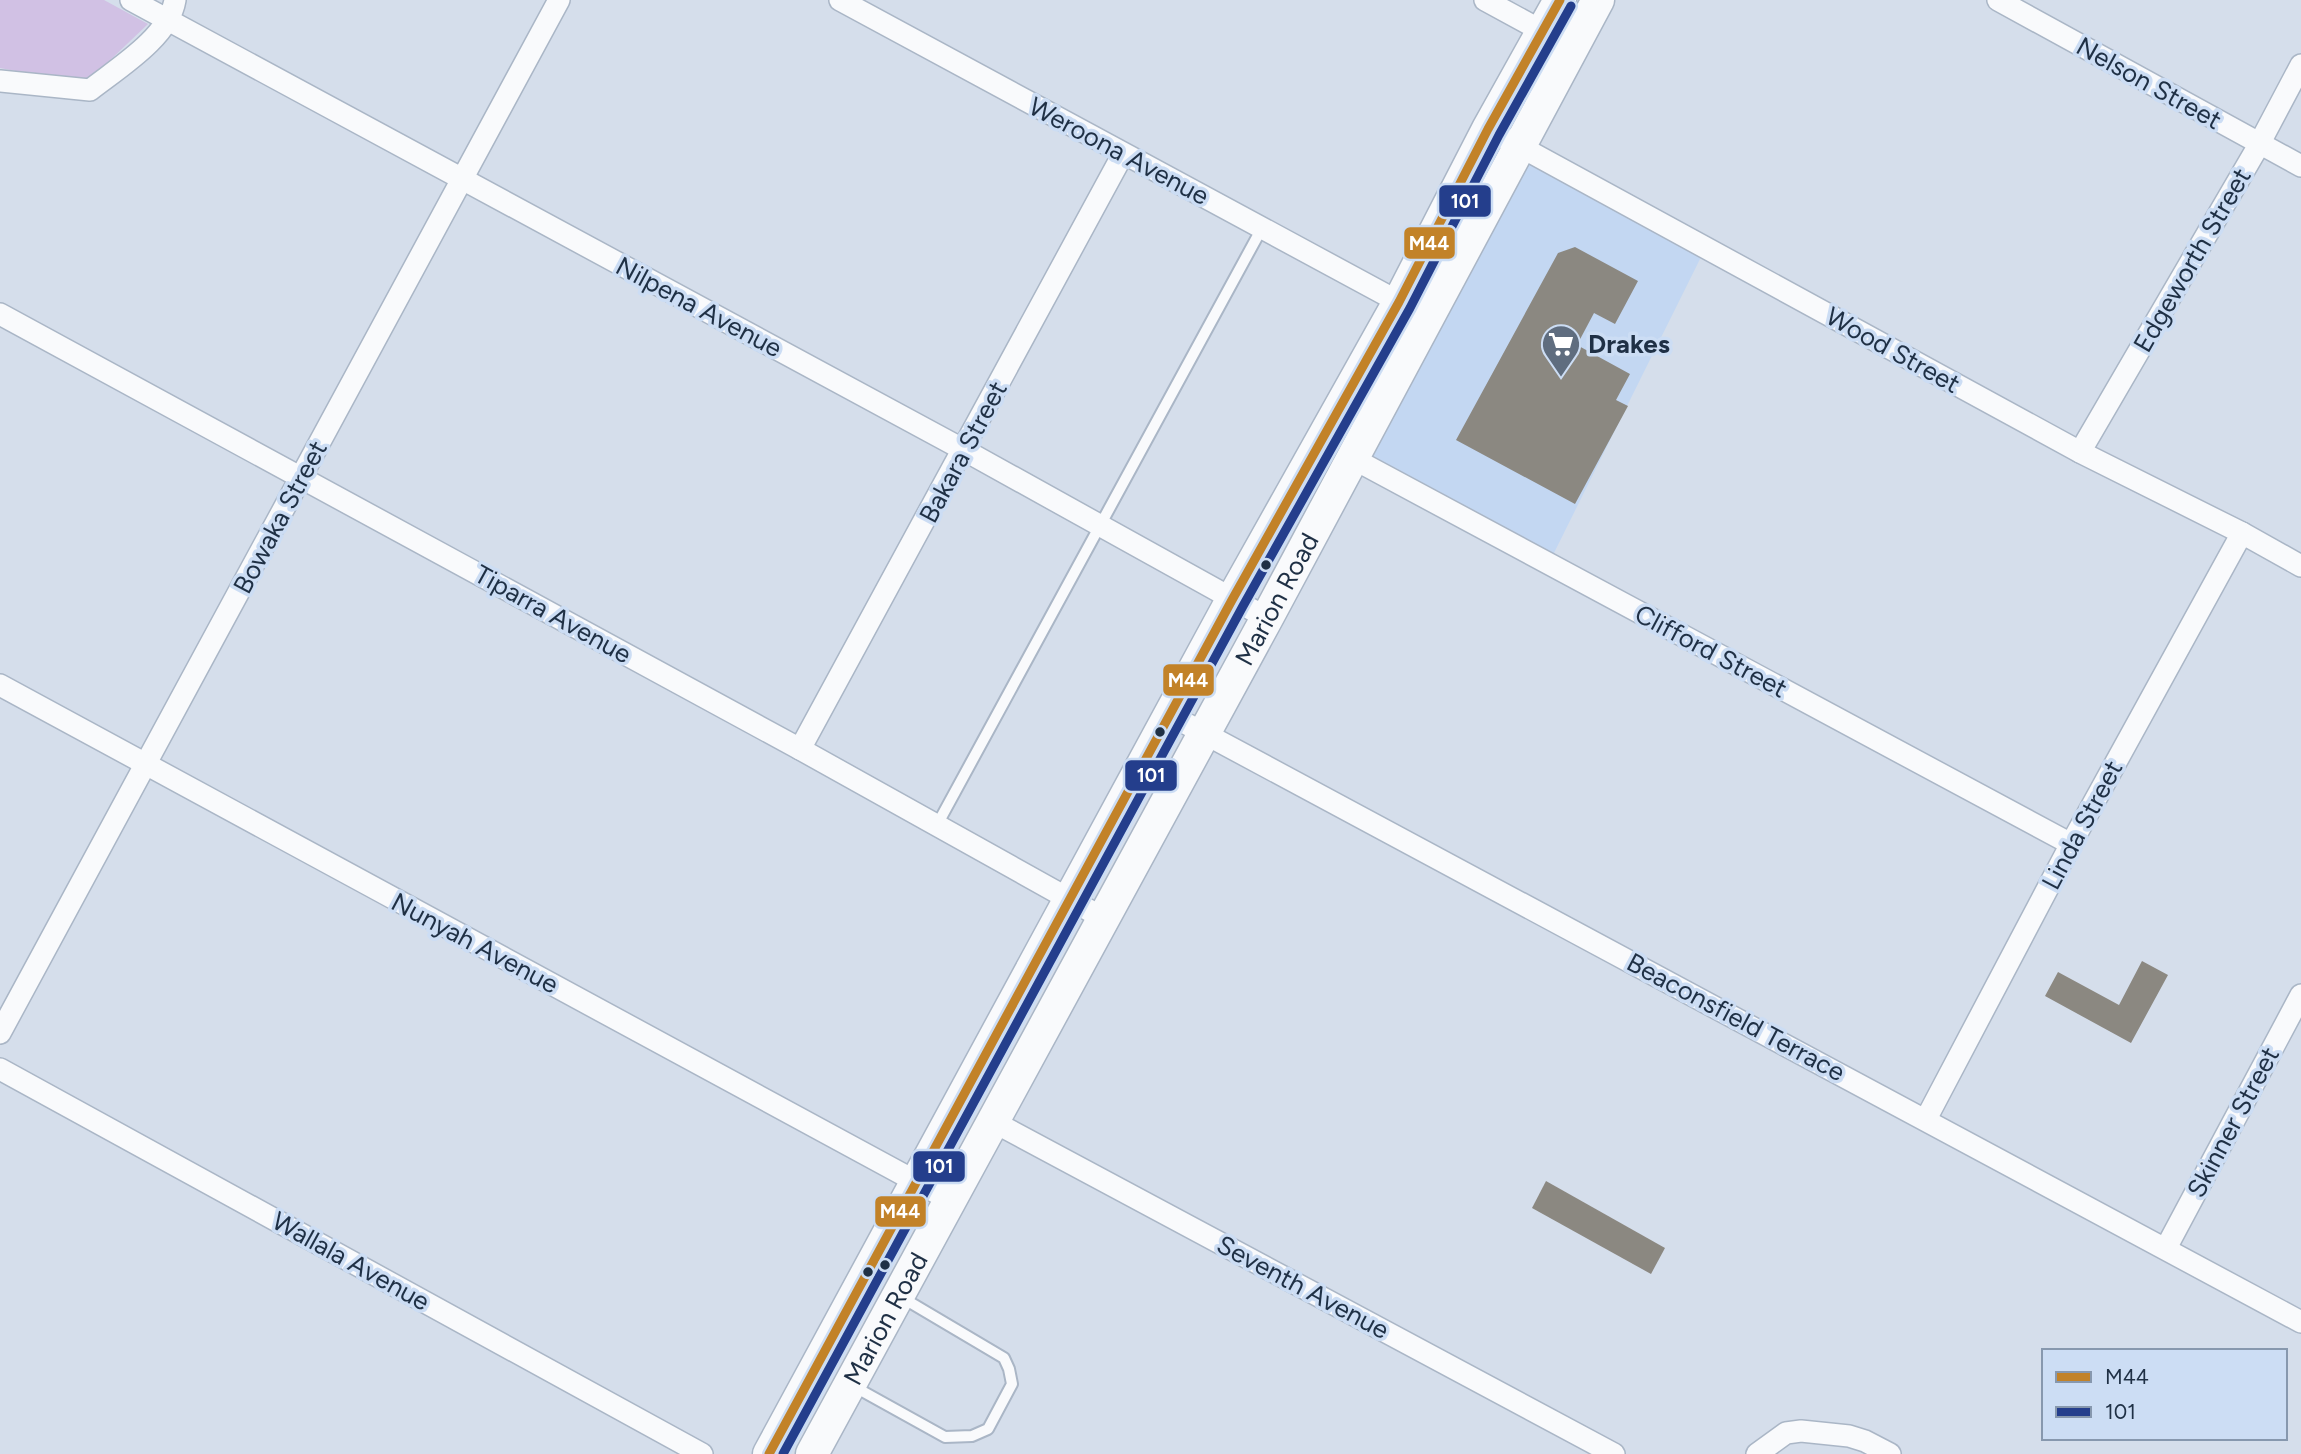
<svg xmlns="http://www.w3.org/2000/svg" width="2301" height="1454" viewBox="0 0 2301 1454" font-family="Figtree,sans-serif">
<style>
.built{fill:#c3d7f2}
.green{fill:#d1c1e4}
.building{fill:#8b8881}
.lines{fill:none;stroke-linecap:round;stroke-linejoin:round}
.service-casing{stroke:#aab6c6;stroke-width:14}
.minor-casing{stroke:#aab6c6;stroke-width:24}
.primary-casing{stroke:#aab6c6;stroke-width:35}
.service{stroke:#f9fafc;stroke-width:10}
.minor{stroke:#f9fafc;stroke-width:21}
.primary{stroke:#f9fafc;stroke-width:32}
.bus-1-casing{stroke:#ccddf4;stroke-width:14}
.bus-2-casing{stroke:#ccddf4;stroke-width:14}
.bus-1{stroke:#c28228;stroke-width:9}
.bus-2{stroke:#243e8c;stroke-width:9}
.bus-dot{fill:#1f3045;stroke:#ccddf4;stroke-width:2.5}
.labels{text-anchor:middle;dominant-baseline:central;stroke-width:7;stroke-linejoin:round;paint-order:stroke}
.street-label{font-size:26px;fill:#1f3045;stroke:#ccddf4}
.poi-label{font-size:26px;font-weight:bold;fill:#1f3045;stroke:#ccddf4;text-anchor:start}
.line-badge{stroke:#ccddf4;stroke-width:2.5}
.badge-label{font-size:19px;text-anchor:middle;font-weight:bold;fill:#fff}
</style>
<rect width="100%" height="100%" fill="#d5deeb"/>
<polygon class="built" points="1521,155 1703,253 1551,559 1357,449"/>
<polygon class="green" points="0,0 104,0 148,24 85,84 0,68"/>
<g class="building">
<polygon points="1575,247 1638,281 1615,324 1594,313 1577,345 1630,374 1616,400 1628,406 1575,504 1456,440 1558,253"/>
<polygon points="2142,961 2168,975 2131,1043 2045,996 2058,972 2119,1005"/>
<polygon points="1546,1181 1665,1248 1651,1274 1532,1208"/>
</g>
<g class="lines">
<g class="service-casing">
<g id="service">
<polyline points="937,825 1262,228"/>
<polyline points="853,1386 945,1437 972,1436 988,1429 1012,1384 1009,1369 1004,1358 901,1297"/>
</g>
</g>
<g class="minor-casing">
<g id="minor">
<polyline points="131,0 964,450 1267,618"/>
<polyline points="840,0 1399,302"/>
<polyline points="1485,0 1542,31"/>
<polyline points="1998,0 2301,166"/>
<path d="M0 81 90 90C118 68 169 37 175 0"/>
<polyline points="1488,129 2080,452 2242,533 2301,566"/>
<polyline points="0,314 800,749 1103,918"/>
<polyline points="2080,452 2256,150 2301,65"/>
<polyline points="1352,458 2071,844"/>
<polyline points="0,685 950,1200"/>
<polyline points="1170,715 2301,1322"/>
<polyline points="800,749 1123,154"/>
<polyline points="0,1033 559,0"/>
<polyline points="0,1069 702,1454"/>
<polyline points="1926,1119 2071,844 2242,533"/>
<polyline points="992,1121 1614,1454"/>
<polyline points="2166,1248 2301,995"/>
<polyline points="1757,1454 1786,1433 1801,1431 1849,1436 1865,1441 1890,1454"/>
</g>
</g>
<g class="primary-casing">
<g id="primary">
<polyline points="769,1454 1232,600 1399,302 1488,129 1560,0"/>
<path id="s1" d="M812 1454 1267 618 1598 0"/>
</g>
</g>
<use href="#service" class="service"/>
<use href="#minor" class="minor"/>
<use href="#primary" class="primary"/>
<g class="bus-1-casing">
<polyline id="bus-1" points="769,1454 1232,600 1399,302 1488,129 1560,0"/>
</g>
<g class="bus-2-casing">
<polyline id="bus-2" points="783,1454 1243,606 1410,308 1499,135 1571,6"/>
</g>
<use href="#bus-1" class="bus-1"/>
<use href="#bus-2" class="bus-2"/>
</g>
<defs>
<g id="supermarket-pin" transform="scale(2.0125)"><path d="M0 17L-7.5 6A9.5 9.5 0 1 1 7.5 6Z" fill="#5f6d7f" stroke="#ccddf4"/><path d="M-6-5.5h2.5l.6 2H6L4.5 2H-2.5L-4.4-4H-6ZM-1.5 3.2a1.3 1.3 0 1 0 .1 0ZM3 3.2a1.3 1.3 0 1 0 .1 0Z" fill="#fff"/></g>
</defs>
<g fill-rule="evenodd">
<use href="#supermarket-pin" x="1561" y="344"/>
</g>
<g class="bus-dot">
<circle cx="1266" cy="565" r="6"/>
<circle cx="1160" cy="732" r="6"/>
<circle cx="885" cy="1265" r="6"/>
<circle cx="868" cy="1272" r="6"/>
</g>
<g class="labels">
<g class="street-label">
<text transform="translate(2149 83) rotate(29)">Nelson Street</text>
<text transform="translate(1119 151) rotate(28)">Weroona Avenue</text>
<text transform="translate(2192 260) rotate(-60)">Edgeworth Street</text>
<text transform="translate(699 307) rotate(28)">Nilpena Avenue</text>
<text transform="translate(1893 350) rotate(29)">Wood Street</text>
<text transform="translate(963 452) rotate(-62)">Bakara Street</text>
<text transform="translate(280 517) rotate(-62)">Bowaka Street</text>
<text stroke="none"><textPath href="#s1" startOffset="973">Marion Road</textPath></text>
<text transform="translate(553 614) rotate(29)">Tiparra Avenue</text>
<text transform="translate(1711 651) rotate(28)">Clifford Street</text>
<text transform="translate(2082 825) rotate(-62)">Linda Street</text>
<text transform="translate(475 943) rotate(28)">Nunyah Avenue</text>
<text transform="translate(1736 1017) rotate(28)">Beaconsfield Terrace</text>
<text transform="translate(2233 1122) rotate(-62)">Skinner Street</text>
<text transform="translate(351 1261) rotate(29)">Wallala Avenue</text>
<text transform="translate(1303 1287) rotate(28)">Seventh Avenue</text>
<text stroke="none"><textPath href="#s1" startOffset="154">Marion Road</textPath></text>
</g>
<g class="poi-label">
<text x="1588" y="344">Drakes</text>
</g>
</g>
<g class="line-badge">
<rect x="1438" y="184" width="54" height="34" rx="7" fill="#243e8c"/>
<rect x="1403" y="226" width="53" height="34" rx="7" fill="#c28228"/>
<rect x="1162" y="663" width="53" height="34" rx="7" fill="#c28228"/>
<rect x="1124" y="759" width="54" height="33" rx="7" fill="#243e8c"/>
<rect x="912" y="1150" width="54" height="33" rx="7" fill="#243e8c"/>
<rect x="874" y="1195" width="53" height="33" rx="7" fill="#c28228"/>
</g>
<g class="badge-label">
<text x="1465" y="208">101</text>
<text x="1429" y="250">M44</text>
<text x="1188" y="687">M44</text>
<text x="1151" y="782">101</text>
<text x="939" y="1173">101</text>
<text x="900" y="1218">M44</text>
</g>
<rect x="2042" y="1349" width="245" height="91" fill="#ccddf4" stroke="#8798ae" stroke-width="2"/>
<rect x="2056" y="1372" width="35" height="10" fill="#c28228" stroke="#8798ae" stroke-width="2"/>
<text x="2105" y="1384" font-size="21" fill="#1f3045">M44</text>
<rect x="2056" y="1407" width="35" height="10" fill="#243e8c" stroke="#8798ae" stroke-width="2"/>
<text x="2105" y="1419" font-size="21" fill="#1f3045">101</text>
</svg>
